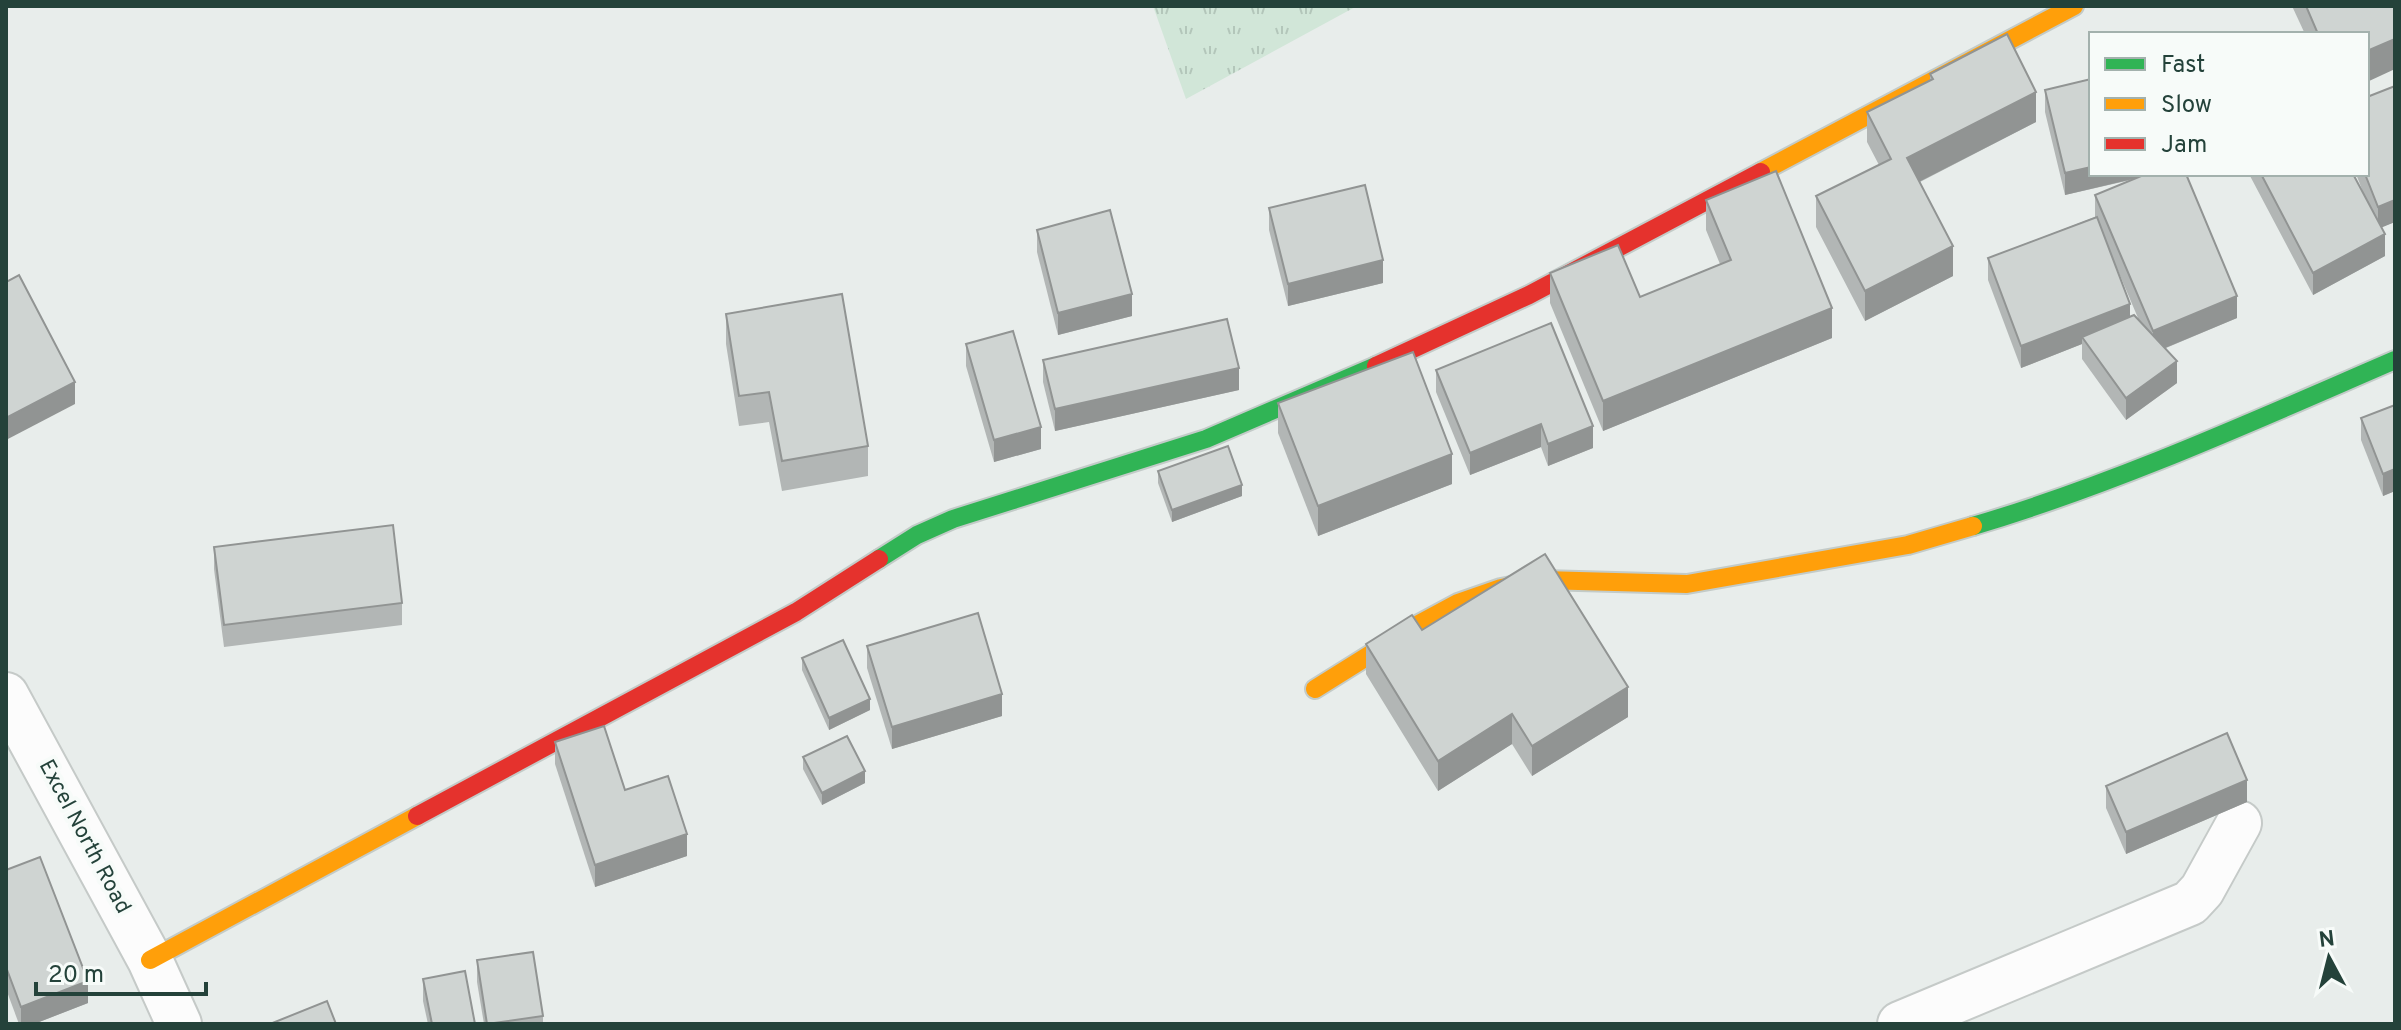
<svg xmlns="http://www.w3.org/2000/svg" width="2401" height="1030" viewBox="0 0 2401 1030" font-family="Overpass,sans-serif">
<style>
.grass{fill:url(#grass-tufts)}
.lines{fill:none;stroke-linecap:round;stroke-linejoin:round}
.street-casing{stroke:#c5cac8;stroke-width:48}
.fast-casing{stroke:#c3cbc8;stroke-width:22}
.slow-casing{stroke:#c3cbc8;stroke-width:22}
.jam-casing{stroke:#c3cbc8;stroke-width:22}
.street{stroke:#fcfcfc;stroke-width:44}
.fast{stroke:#30b455;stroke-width:18}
.slow{stroke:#ff9f0a;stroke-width:18}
.jam{stroke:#e5322d;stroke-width:18}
.wall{fill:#b2b6b5;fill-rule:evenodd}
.shaded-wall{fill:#919493}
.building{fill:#cfd4d2;stroke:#919493;stroke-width:2}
.labels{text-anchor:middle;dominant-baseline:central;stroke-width:8;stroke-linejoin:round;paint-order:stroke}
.street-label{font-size:22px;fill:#24423a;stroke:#f7fbf9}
</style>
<defs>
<pattern id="grass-tufts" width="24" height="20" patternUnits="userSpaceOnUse" patternTransform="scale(2)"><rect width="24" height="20" fill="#d1e6d8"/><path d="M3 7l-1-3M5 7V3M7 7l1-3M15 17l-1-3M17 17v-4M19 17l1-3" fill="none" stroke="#b3c6ba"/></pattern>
</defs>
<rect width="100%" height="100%" fill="#e8edeb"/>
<polygon class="grass" points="1153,6 1357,6 1186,99"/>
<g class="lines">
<g class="street-casing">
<g id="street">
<polyline points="6,695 150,960 179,1024"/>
<polyline points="1900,1024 2190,903 2202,890 2239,823"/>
</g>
</g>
<g class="fast-casing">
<g id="fast">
<path d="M1973 526C2118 483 2256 420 2395 360"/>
<polyline points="879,559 917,535 953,519 1206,439 1376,366"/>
</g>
</g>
<g class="slow-casing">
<g id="slow">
<polyline points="1761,172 2074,6"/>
<polyline points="1315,689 1419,624 1458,603 1501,588 1543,580 1687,584 1908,545 1973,526"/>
<polyline points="150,960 417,816"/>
</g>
</g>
<g class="jam-casing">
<g id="jam">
<polyline points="1376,366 1529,295 1761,172"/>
<polyline points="417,816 796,612 879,559"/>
</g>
</g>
<use href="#street" class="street"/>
<use href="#fast" class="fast"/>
<use href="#slow" class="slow"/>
<use href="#jam" class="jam"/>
</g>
<g class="wall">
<polygon points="2292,6 2395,6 2367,34 2305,34"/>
<polygon points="1930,74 2036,122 1920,182 1953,276 1865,321 1816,227 1816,196 1879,165 1867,142 1867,112 1930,80"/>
<polygon points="2395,86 2395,222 2381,227 2385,256 2313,295 2249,174 2353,174 2365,197 2356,174 2367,174"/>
<path d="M2045 90 2091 174H2186L2237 318 2166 348 2177 383 2126 420 2082 359V344L2021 368 1988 280V258L2095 217V195L2135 179 2065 195 2045 112ZM2116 266 2138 318 2130 316Z"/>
<polygon points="1706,200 1832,338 1603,431 1550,303 1550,273 1640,297 1720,264 1706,230"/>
<polygon points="1269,208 1383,283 1288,306 1269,230"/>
<polygon points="1037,230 1132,316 1058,335 1037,252"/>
<polygon points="726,314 868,446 868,476 782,491 769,422 739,426 726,344"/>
<polygon points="966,344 1041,449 994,462 966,366"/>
<polygon points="1043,360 1239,390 1055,431 1043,382"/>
<polygon points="1436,370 1593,448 1548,466 1541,447 1470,475 1436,392"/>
<polygon points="1278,403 1452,484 1318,536 1278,433"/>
<polygon points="2395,405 2395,491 2383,496 2361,440 2361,418"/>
<polygon points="1158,471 1242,496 1172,522 1158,483"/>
<polygon points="214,547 402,603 402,625 224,647 214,569"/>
<polygon points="1422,630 1628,717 1532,776 1512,744 1438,791 1366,674 1366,644"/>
<polygon points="867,646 1002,716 892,749 867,668"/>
<polygon points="802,658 870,710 829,730 802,670"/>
<polygon points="555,742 625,790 687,856 595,887 555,764"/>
<polygon points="803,757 865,783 822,805 803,769"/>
<polygon points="2106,786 2247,802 2126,854 2106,808"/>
<polygon points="6,870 88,1003 34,1024 19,1024 6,989"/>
<polygon points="477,960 543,1016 543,1024 484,1024 477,982"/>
<polygon points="423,979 475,1024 428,1024 423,1001"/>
</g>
<g class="shaded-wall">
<polygon points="2395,39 2395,69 2367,82 2367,51"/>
<polygon points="2036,92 2036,122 1907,188 1907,158"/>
<polygon points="2091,167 2091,174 2154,174 2065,195 2065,173"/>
<polygon points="2395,200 2395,222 2378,229 2378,207"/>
<polygon points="2385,234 2385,256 2313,295 2313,273"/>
<polygon points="1953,246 1953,276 1865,321 1865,291"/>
<polygon points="1383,260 1383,283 1288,306 1288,284"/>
<polygon points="1132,294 1132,316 1058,335 1058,313"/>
<polygon points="2237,296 2237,318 2153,353 2153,331"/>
<polygon points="2130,304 2130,326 2082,337 2082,344 2021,368 2021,346"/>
<polygon points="1832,308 1832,338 1603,431 1603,401"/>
<polygon points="2177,361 2177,383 2126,420 2126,398"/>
<polygon points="1239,368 1239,390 1055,431 1055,409"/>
<polygon points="75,382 75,404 6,440 6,418"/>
<polygon points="1541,424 1541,447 1470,475 1470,453"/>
<polygon points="1593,426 1593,448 1548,466 1548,444"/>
<polygon points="1041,427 1041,449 994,462 994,440"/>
<polygon points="1452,454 1452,484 1318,536 1318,506"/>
<polygon points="2395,469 2395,491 2383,496 2383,474"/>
<polygon points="1242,485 1242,496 1172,522 1172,510"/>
<polygon points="1628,687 1628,717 1532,776 1532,746"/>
<polygon points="1002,694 1002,716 892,749 892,727"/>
<polygon points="870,699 870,710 829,730 829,718"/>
<polygon points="1512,714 1512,744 1438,791 1438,761"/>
<polygon points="865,771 865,783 822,805 822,793"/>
<polygon points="2247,780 2247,802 2126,854 2126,832"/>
<polygon points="687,834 687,856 595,887 595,865"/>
<polygon points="88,981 88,1003 34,1024 21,1024 21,1007"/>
</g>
<g class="building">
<polygon points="2306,6 2395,6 2395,39 2367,51 2367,34 2318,34"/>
<polygon points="2007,34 2036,92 1907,158 1953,246 1865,291 1816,196 1891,159 1867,112 1933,79 1930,74"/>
<polygon points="2091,79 2091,167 2065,173 2045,90"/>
<polygon points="2395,86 2395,200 2378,207 2365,174 2367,174 2367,97"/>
<polygon points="1776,171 1832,308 1603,401 1550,273 1618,245 1640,297 1731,260 1706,200"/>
<polygon points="2146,174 2186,174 2237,296 2153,331 2095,195"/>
<polygon points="2261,174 2353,174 2385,234 2313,273"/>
<polygon points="1365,185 1383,260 1288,284 1269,208"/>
<polygon points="1110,210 1132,294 1058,313 1037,230"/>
<polygon points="2097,217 2130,304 2021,346 1988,258"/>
<polygon points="19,275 75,382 6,418 6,282"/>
<polygon points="842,294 868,446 782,461 769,392 739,396 726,314"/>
<polygon points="2134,315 2177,361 2126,398 2082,337"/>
<polygon points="1227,319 1239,368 1055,409 1043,360"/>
<polygon points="1551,323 1593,426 1548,444 1541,424 1470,453 1436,370"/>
<polygon points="1013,331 1041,427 994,440 966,344"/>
<polygon points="1413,352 1452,454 1318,506 1278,403"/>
<polygon points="2395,405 2395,469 2383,474 2361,418"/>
<polygon points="1228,446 1242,485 1172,510 1158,471"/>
<polygon points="393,525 402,603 224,625 214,547"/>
<polygon points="1545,554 1628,687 1532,746 1512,714 1438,761 1366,644 1412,615 1422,630"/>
<polygon points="978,613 1002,694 892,727 867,646"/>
<polygon points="843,640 870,699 829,718 802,658"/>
<polygon points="604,726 625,790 668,776 687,834 595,865 555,742"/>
<polygon points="2227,733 2247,780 2126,832 2106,786"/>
<polygon points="847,736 865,771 822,793 803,757"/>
<polygon points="40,857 88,981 21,1007 6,967 6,870"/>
<polygon points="533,952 543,1016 487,1024 477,960"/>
<polygon points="465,971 475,1024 432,1024 423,979"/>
<polygon points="327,1001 336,1024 270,1024"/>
</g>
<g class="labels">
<g class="street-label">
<text transform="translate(84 837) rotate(62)">Excel North Road</text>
</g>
</g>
<rect width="2401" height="1030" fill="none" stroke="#24423a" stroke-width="16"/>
<rect x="2089" y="32" width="280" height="144" fill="#f7fbf9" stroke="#a3b1ad" stroke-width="2"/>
<rect x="2105" y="58" width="40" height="12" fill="#30b455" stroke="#a3b1ad" stroke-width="2"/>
<text x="2161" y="72" font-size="24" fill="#24423a">Fast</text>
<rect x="2105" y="98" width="40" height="12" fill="#ff9f0a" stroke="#a3b1ad" stroke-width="2"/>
<text x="2161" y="112" font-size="24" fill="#24423a">Slow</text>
<rect x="2105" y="138" width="40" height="12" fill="#e5322d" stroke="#a3b1ad" stroke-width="2"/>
<text x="2161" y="152" font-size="24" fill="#24423a">Jam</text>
<g transform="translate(2329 958) rotate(353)" stroke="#f7fbf9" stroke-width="6" paint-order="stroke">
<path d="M0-6L14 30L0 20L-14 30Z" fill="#24423a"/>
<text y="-12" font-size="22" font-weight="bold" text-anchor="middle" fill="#24423a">N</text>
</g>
<path d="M36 982v12h170v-12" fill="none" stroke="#24423a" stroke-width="4"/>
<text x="48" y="982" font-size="24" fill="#24423a" stroke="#f7fbf9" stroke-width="6" paint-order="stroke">20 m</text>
</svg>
